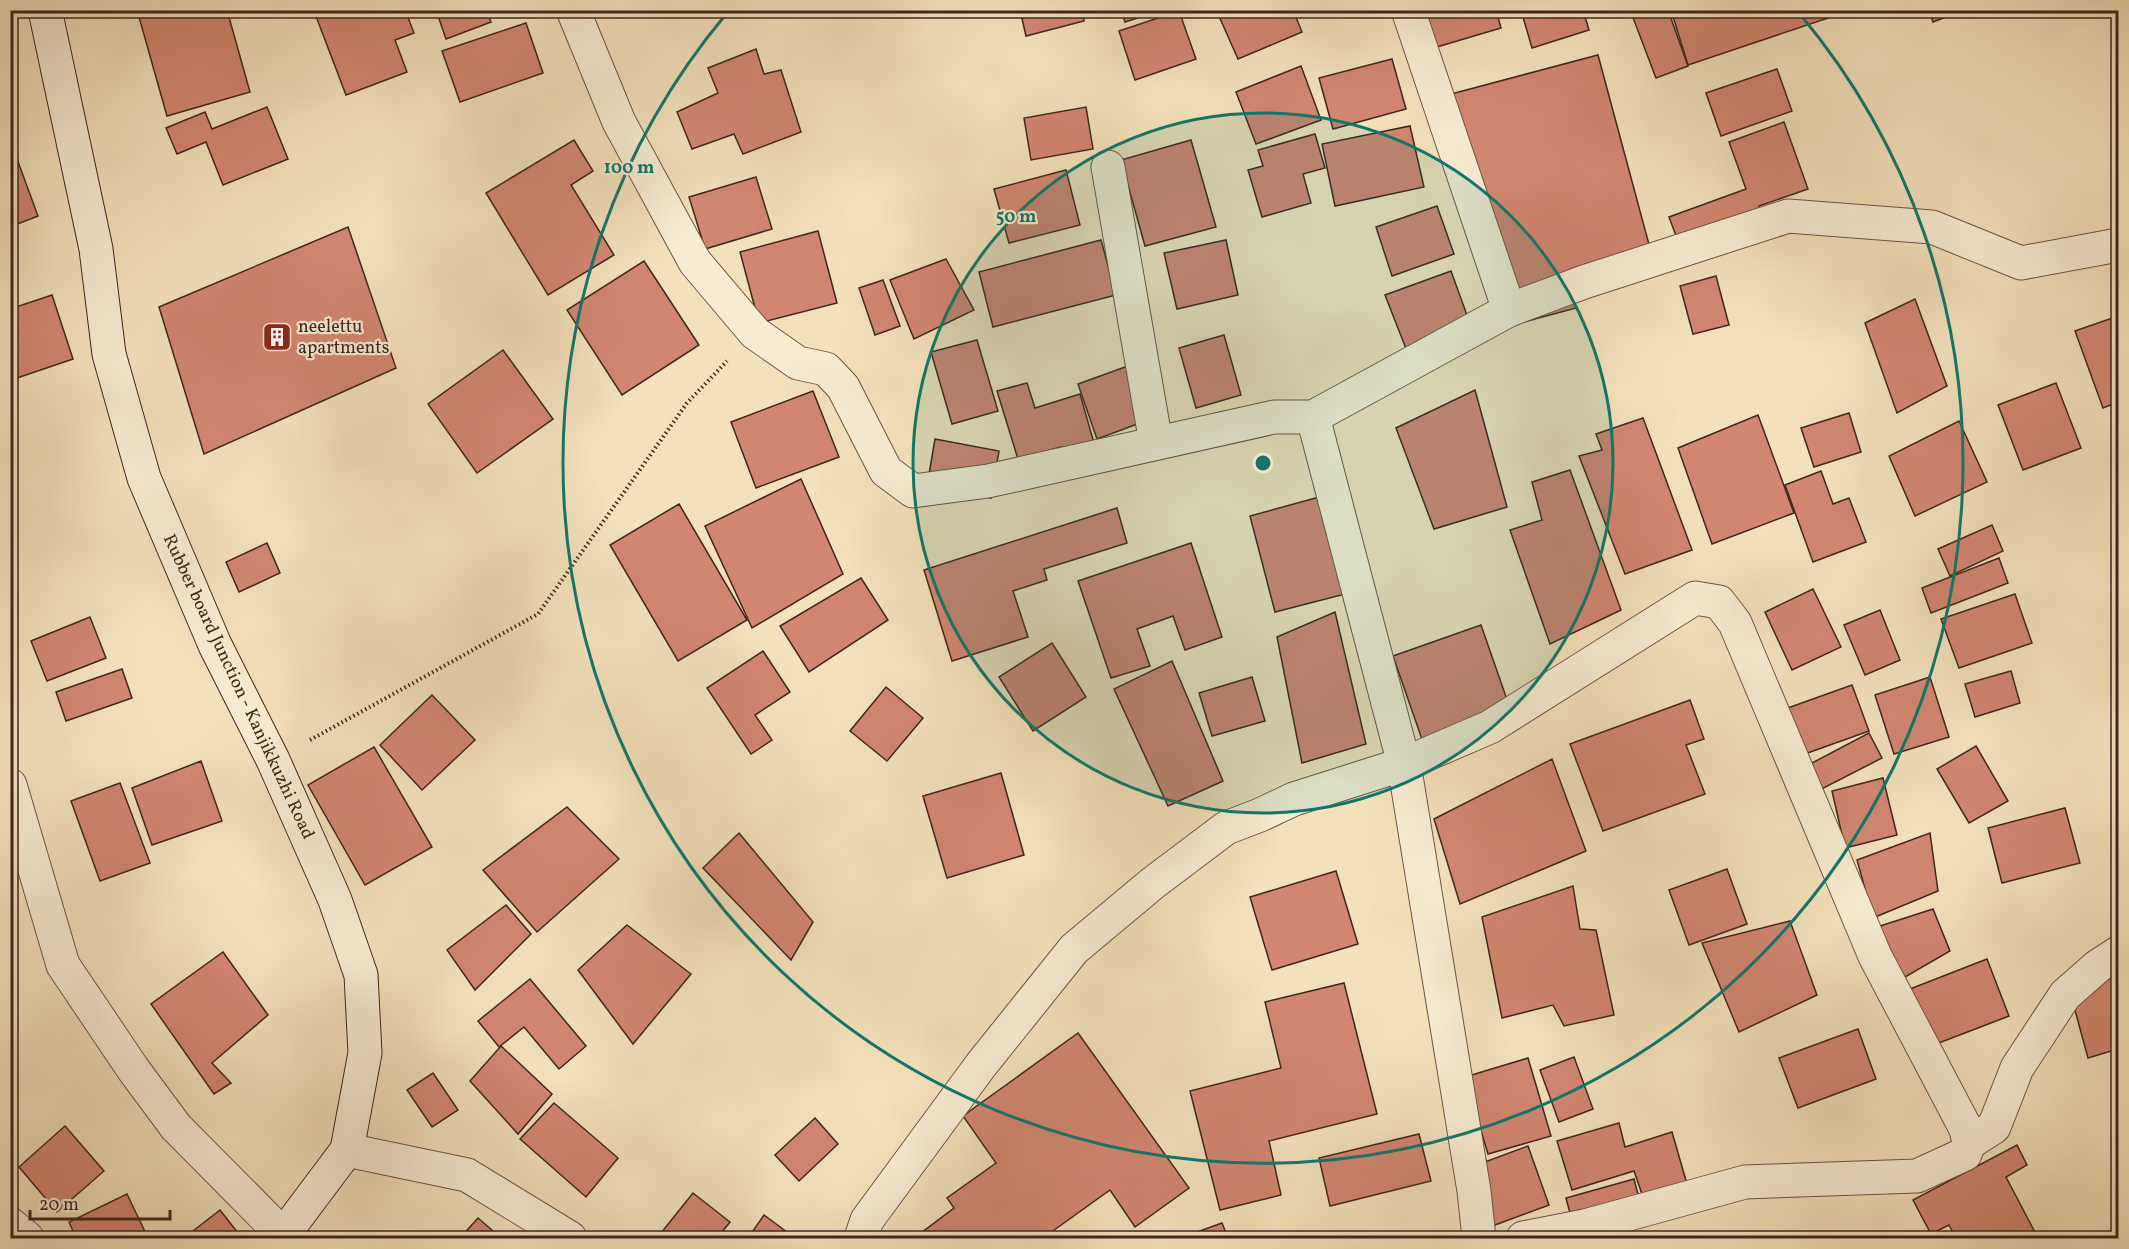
<svg xmlns="http://www.w3.org/2000/svg" width="2129" height="1249" viewBox="0 0 2129 1249" font-family="Vollkorn,serif">
<style>
.building{fill:#d28670;stroke:#3f261d;stroke-width:1.5}
.lines{fill:none;stroke-linecap:round;stroke-linejoin:round}
.minor-casing{stroke:#6c5544;stroke-width:35}
.secondary-casing{stroke:#3f261d;stroke-width:35}
.path{stroke:#3f261d;stroke-width:4;stroke-dasharray:1.5 3;stroke-linecap:butt}
.minor{stroke:#f7ecd2;stroke-width:33}
.secondary{stroke:#f7ecd2;stroke-width:33}
.ring{fill:none;stroke:#0f766e;stroke-width:3}
.labels{text-anchor:middle;dominant-baseline:central;stroke-width:4.5;stroke-linejoin:round;paint-order:stroke}
.poi-label{font-size:18px;fill:#3f261d;stroke:#f7ecd2;text-anchor:start}
.street-label{font-size:18px;fill:#3f261d;stroke:#f7ecd2}
.centre{fill:#0f766e;stroke:#f7ecd2;stroke-width:3}
.ring-label{font-size:18px;text-anchor:middle;font-weight:bold;fill:#0f766e;stroke:#f7ecd2;stroke-width:4.5;stroke-linejoin:round;paint-order:stroke}
</style>
<rect width="100%" height="100%" fill="#f3e1ba"/>
<filter id="stains"><feTurbulence type="fractalNoise" baseFrequency=".00333" numOctaves="4"/><feColorMatrix values="0 0 0 0 .2 0 0 0 0 .09 0 0 0 0 .02 0 0 0 .5 -.17"/></filter>
<radialGradient id="worn" r=".72"><stop offset=".6" stop-color="#630" stop-opacity="0"/><stop offset="1" stop-color="#630" stop-opacity=".3"/></radialGradient>
<g class="building">
<polygon points="137,10 227,10 250,92 167,116"/>
<polygon points="405,10 414,33 395,40 407,72 346,95 314,11"/>
<polygon points="436,10 486,10 491,22 446,39"/>
<polygon points="1020,10 1082,10 1084,21 1026,36"/>
<polygon points="1121,10 1163,10 1125,22"/>
<polygon points="1227,10 1293,10 1302,32 1238,59 1218,14"/>
<polygon points="1419,10 1496,10 1501,28 1430,49"/>
<polygon points="1521,10 1583,10 1589,30 1532,48"/>
<polygon points="1644,10 1668,10 1688,66 1656,78 1632,15"/>
<polygon points="1671,10 1852,10 1688,65"/>
<polygon points="1929,10 1965,10 1933,22"/>
<polygon points="1179,11 1196,59 1135,80 1119,31"/>
<polygon points="526,23 543,73 460,102 442,51"/>
<polygon points="756,49 764,74 781,70 801,132 743,154 734,134 692,149 677,112 718,93 708,68"/>
<polygon points="1598,55 1651,252 1567,274 1576,308 1513,325 1451,94"/>
<polygon points="1392,59 1406,109 1333,129 1319,78"/>
<polygon points="1301,66 1321,120 1256,144 1236,92"/>
<polygon points="1777,69 1792,111 1721,136 1706,93"/>
<polygon points="267,107 288,159 223,185 206,142 177,154 166,128 205,112 212,129"/>
<polygon points="1086,107 1093,149 1031,160 1024,118"/>
<polygon points="1784,122 1808,189 1759,206 1761,212 1678,241 1669,217 1746,189 1729,142"/>
<polygon points="1410,126 1424,187 1335,206 1322,144"/>
<polygon points="1315,134 1325,168 1303,174 1311,203 1262,217 1248,170 1263,166 1258,150"/>
<polygon points="10,140 38,216 10,227"/>
<polygon points="574,140 593,171 571,185 614,255 548,295 486,193"/>
<polygon points="1191,140 1216,227 1145,246 1121,160"/>
<polygon points="1066,170 1080,225 1009,243 994,189"/>
<polygon points="756,177 772,229 705,249 689,197"/>
<polygon points="1437,206 1454,254 1392,276 1376,227"/>
<polygon points="348,227 396,368 204,454 159,307"/>
<polygon points="818,231 837,303 759,323 740,252"/>
<polygon points="1101,240 1116,295 993,327 979,272"/>
<polygon points="1226,240 1238,295 1177,309 1164,253"/>
<polygon points="946,259 974,310 914,339 890,280"/>
<polygon points="644,261 699,345 622,395 567,310"/>
<polygon points="1451,271 1476,340 1412,364 1385,295"/>
<polygon points="1716,276 1729,325 1693,334 1680,286"/>
<polygon points="883,280 900,326 875,335 859,288"/>
<polygon points="52,295 73,359 17,378 10,359 10,309"/>
<polygon points="1915,299 1947,386 1897,413 1865,323"/>
<polygon points="2118,316 2118,402 2103,408 2075,331"/>
<polygon points="1224,335 1241,395 1196,408 1179,348"/>
<polygon points="977,340 998,411 952,424 931,352"/>
<polygon points="503,350 553,419 477,473 428,404"/>
<polygon points="1139,362 1159,416 1097,439 1078,384"/>
<polygon points="1027,383 1035,408 1080,394 1096,450 1065,459 1061,447 1018,459 997,391"/>
<polygon points="2056,383 2081,448 2023,470 1998,405"/>
<polygon points="1475,390 1507,507 1434,529 1396,428"/>
<polygon points="813,391 839,457 756,488 731,422"/>
<polygon points="1849,413 1861,452 1814,467 1801,428"/>
<polygon points="1758,415 1794,513 1712,544 1678,448"/>
<polygon points="1643,418 1692,550 1625,574 1579,456 1602,450 1596,434"/>
<polygon points="1959,421 1987,482 1915,516 1889,456"/>
<polygon points="935,439 999,451 991,498 927,486"/>
<polygon points="1570,470 1621,610 1550,644 1510,530 1542,520 1532,482"/>
<polygon points="1821,471 1833,504 1849,498 1866,542 1813,562 1785,485"/>
<polygon points="801,479 843,574 752,628 705,526"/>
<polygon points="1323,496 1349,593 1275,612 1250,516"/>
<polygon points="679,504 747,620 678,661 610,545"/>
<polygon points="1117,508 1127,543 1044,569 1047,580 1013,591 1028,637 952,661 924,570"/>
<polygon points="1992,525 2003,551 1950,576 1938,549"/>
<polygon points="267,543 280,573 239,592 226,562"/>
<polygon points="1191,543 1222,637 1185,650 1173,616 1137,629 1150,666 1111,678 1078,581"/>
<polygon points="1999,558 2008,583 1931,613 1922,588"/>
<polygon points="861,578 888,620 809,672 780,626"/>
<polygon points="1813,589 1841,647 1792,670 1765,612"/>
<polygon points="2015,594 2032,643 1959,668 1941,619"/>
<polygon points="1880,610 1900,660 1865,675 1844,625"/>
<polygon points="1335,612 1366,744 1302,763 1277,637"/>
<polygon points="90,617 106,658 47,681 31,641"/>
<polygon points="1481,625 1512,714 1424,745 1393,656"/>
<polygon points="1052,643 1086,697 1033,731 999,677"/>
<polygon points="763,651 790,692 755,715 772,740 751,754 707,688"/>
<polygon points="1172,661 1223,781 1168,806 1114,689"/>
<polygon points="122,669 132,698 66,721 56,692"/>
<polygon points="2011,671 2020,703 1975,717 1965,684"/>
<polygon points="1252,677 1265,721 1212,736 1199,693"/>
<polygon points="1930,677 1949,737 1894,754 1875,695"/>
<polygon points="1852,685 1869,731 1802,755 1785,709"/>
<polygon points="886,687 923,718 887,761 850,731"/>
<polygon points="432,695 475,740 422,790 380,745"/>
<polygon points="1690,700 1704,739 1686,745 1705,794 1603,831 1570,744"/>
<polygon points="1869,733 1882,758 1806,797 1793,773"/>
<polygon points="1976,746 2008,801 1969,823 1937,769"/>
<polygon points="374,747 432,847 365,885 308,785"/>
<polygon points="1552,759 1586,851 1460,904 1434,819"/>
<polygon points="201,761 222,821 152,845 132,788"/>
<polygon points="1001,773 1024,855 947,878 923,796"/>
<polygon points="1883,778 1897,835 1845,848 1832,791"/>
<polygon points="120,783 150,863 100,881 71,801"/>
<polygon points="567,807 619,859 537,932 483,870"/>
<polygon points="2065,808 2080,863 2002,883 1988,828"/>
<polygon points="739,833 813,922 791,960 703,868"/>
<polygon points="1930,833 1938,891 1873,918 1857,860"/>
<polygon points="1727,869 1747,924 1689,945 1669,890"/>
<polygon points="1336,871 1358,944 1272,970 1250,897"/>
<polygon points="1573,886 1580,929 1596,930 1614,1015 1564,1026 1553,1005 1502,1018 1482,917"/>
<polygon points="506,905 531,934 475,990 447,950"/>
<polygon points="1933,909 1950,951 1900,980 1874,928"/>
<polygon points="1790,921 1817,995 1739,1032 1702,943"/>
<polygon points="627,925 691,974 633,1044 578,970"/>
<polygon points="223,952 268,1015 212,1063 231,1083 214,1094 151,1004"/>
<polygon points="1987,959 2009,1016 1931,1046 1910,989"/>
<polygon points="2118,967 2118,1049 2088,1058 2067,981"/>
<polygon points="530,979 586,1046 559,1069 524,1027 499,1047 478,1021"/>
<polygon points="1344,983 1377,1114 1269,1141 1281,1195 1220,1210 1190,1091 1281,1068 1265,1002"/>
<polygon points="1858,1029 1876,1079 1798,1108 1779,1058"/>
<polygon points="1078,1033 1189,1188 1135,1227 1110,1190 1043,1238 925,1238 921,1233 954,1208 947,1198 996,1163 963,1116"/>
<polygon points="501,1046 552,1094 518,1134 470,1081"/>
<polygon points="1574,1057 1593,1109 1559,1122 1540,1070"/>
<polygon points="1528,1058 1551,1136 1488,1154 1465,1077"/>
<polygon points="433,1073 458,1110 432,1127 407,1090"/>
<polygon points="554,1103 618,1158 586,1197 520,1139"/>
<polygon points="815,1118 838,1144 799,1181 775,1155"/>
<polygon points="1619,1123 1625,1147 1672,1132 1687,1184 1643,1197 1634,1171 1572,1190 1557,1141"/>
<polygon points="65,1126 104,1171 57,1212 19,1167"/>
<polygon points="1419,1134 1431,1181 1330,1206 1319,1158"/>
<polygon points="2017,1145 2027,1165 2006,1177 2038,1238 1956,1238 1949,1225 1931,1234 1913,1200"/>
<polygon points="1528,1146 1549,1205 1487,1228 1466,1169"/>
<polygon points="1634,1179 1643,1214 1575,1232 1566,1198"/>
<polygon points="693,1193 730,1222 717,1238 657,1238"/>
<polygon points="127,1194 148,1238 76,1238 69,1222"/>
<polygon points="220,1210 242,1238 184,1238"/>
<polygon points="764,1215 795,1238 748,1238"/>
<polygon points="478,1218 501,1238 460,1238"/>
<polygon points="1222,1223 1228,1238 1180,1238"/>
</g>
<g class="lines">
<g class="minor-casing">
<g id="minor">
<polyline points="573,10 619,122 695,262 755,333 798,363 826,369 843,387 886,471 913,491 988,481 1274,417 1313,417 1509,310 1584,282 1788,216 1932,227 2021,263 2118,245"/>
<polyline points="1408,10 1509,310"/>
<polyline points="1108,167 1156,443"/>
<polyline points="1313,417 1404,764 1474,1191 1479,1238"/>
<polyline points="10,785 63,965 133,1069 176,1127 284,1236"/>
<polyline points="1969,1143 1994,1127 2017,1068 2065,995 2098,966 2118,953"/>
<polyline points="347,1150 467,1175 570,1238"/>
<polyline points="10,1224 27,1238"/>
<polyline points="861,1238 867,1220 981,1065 1074,949 1153,883 1226,828 1260,815 1294,799 1404,764 1490,727 1695,598 1719,602 1735,623 1875,956 1966,1129 1969,1143 1965,1154 1917,1176 1745,1182 1585,1226 1523,1238"/>
</g>
</g>
<g class="secondary-casing">
<polyline id="secondary" points="45,10 96,249 109,354 144,478 215,645 273,760 335,900 361,975 365,1053 347,1150 281,1238"/>
</g>
<polyline class="path" points="310,740 538,614 687,403 727,361"/>
<use href="#minor" class="minor"/>
<use href="#secondary" class="secondary"/>
</g>
<circle cx="1263" cy="463" r="350" fill="#0f766e" fill-opacity=".12"/>
<g class="ring">
<circle cx="1263" cy="463" r="350"/>
<path d="M1799 13A700 700 0 1 1 727 13"/>
</g>
<defs>
<g id="building-square" transform="scale(1.5)"><rect x="-9" y="-9" width="18" height="18" rx="4" fill="#8f2418" stroke="#f7ecd2"/><path d="M-4-6H4V6H1V3H-1V6H-4ZM-2.5-4.3h1.7v1.8h-1.7ZM.8-4.3h1.7v1.8H.8ZM-2.5-1h1.7V.8h-1.7ZM.8-1h1.7V.8H.8Z" fill="#fff"/></g>
</defs>
<g fill-rule="evenodd">
<use href="#building-square" x="277" y="337"/>
</g>
<g class="labels">
<g class="poi-label">
<text x="298" y="327">neelettu<tspan x="298" dy="21">apartments</tspan></text>
</g>
<g class="street-label">
<text transform="translate(238 687) rotate(65)">Rubber board Junction - Kanjikkuzhi Road</text>
</g>
</g>
<circle cx="1263" cy="463" r="9" class="centre"/>
<g class="ring-label">
<text x="629" y="173">100 m</text>
<text x="1016" y="222">50 m</text>
</g>
<rect width="2129" height="1249" fill="none" stroke="#f3e1ba" stroke-width="36"/>
<rect x="12" y="12" width="2105" height="1225" fill="none" stroke="#3f261d" stroke-width="3"/>
<rect x="18" y="18" width="2093" height="1213" fill="none" stroke="#3f261d" stroke-width="1.5"/>
<path d="M30 1210v9h140v-9" fill="none" stroke="#3f261d" stroke-width="3"/>
<text x="39" y="1210" font-size="18" fill="#3f261d" stroke="#f7ecd2" stroke-width="4.5" paint-order="stroke">20 m</text>
<rect width="100%" height="100%" filter="url(#stains)"/>
<rect width="100%" height="100%" fill="url(#worn)"/>
</svg>
